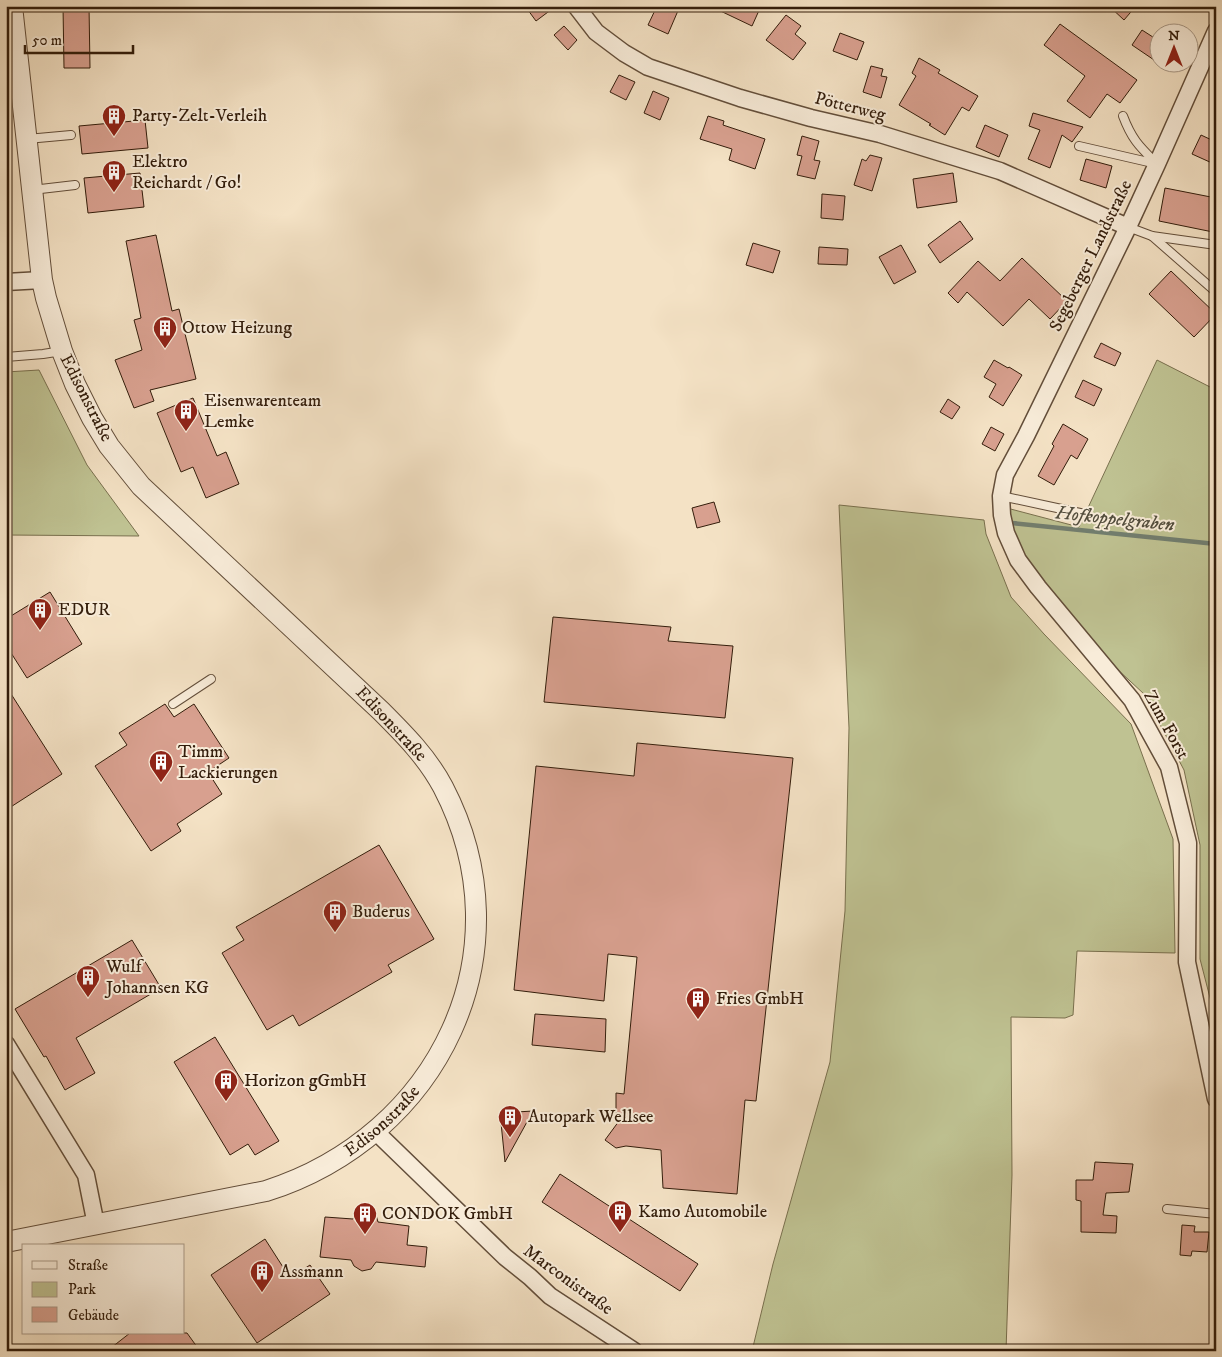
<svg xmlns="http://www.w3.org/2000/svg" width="1222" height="1357" viewBox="0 0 1222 1357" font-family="'IM FELL DW Pica',serif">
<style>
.green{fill:#bfc292;stroke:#79704e}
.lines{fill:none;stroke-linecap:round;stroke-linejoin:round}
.stream{stroke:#727e6f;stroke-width:4.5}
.building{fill:#d8a08f;stroke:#331d0b}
.service-casing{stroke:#634e3a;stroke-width:10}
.minor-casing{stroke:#634e3a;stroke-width:19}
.tertiary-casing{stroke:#634e3a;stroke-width:22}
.service{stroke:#f8ecd9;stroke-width:8}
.minor{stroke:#f8ecd9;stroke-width:16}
.tertiary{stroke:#f8ecd9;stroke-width:20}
.labels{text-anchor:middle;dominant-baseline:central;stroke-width:4;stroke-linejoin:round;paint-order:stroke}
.street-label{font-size:18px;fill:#331d0b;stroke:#f8ecd9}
.poi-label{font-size:18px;fill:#331d0b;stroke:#f8ecd9;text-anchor:start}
.water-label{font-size:19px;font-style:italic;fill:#524d3d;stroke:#f8ecd9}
</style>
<rect width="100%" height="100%" fill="#f4e2c5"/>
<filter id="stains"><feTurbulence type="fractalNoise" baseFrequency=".004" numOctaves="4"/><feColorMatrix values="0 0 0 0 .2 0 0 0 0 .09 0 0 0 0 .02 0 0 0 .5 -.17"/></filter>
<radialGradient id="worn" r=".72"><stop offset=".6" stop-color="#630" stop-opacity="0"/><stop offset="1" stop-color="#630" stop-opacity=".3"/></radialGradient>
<g class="green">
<polygon points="1157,360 1216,390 1216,1021 1200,959 1200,845 1184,770 1144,694 1031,589 1003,507 1079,527"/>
<polygon points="39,370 87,465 139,536 6,535 6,372"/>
<polygon points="839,505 984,520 986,534 1011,597 1044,634 1131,724 1173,839 1175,953 1077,951 1073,1015 1065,1018 1011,1017 1012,1175 1006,1351 752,1351 773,1264 830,1062 845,911 849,728"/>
</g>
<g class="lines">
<polyline class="stream" points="1012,523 1216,544"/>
</g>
<g class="building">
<polygon points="63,6 89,6 90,68 64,68"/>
<polygon points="525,6 556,6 536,21"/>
<polygon points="657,6 680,6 668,34 648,25"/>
<polygon points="710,6 761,6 752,26"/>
<polygon points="1109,6 1136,6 1124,20"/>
<polygon points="786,15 801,26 795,34 806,43 793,60 766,40"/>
<polygon points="1060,24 1137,80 1120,103 1107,94 1090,118 1067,101 1085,76 1044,45"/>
<polygon points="564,26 577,40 568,50 554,35"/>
<polygon points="1142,30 1156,39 1154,42 1160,46 1160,64 1132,45"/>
<polygon points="840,33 864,42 857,60 833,51"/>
<polygon points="919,58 940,70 938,73 978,96 969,111 962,107 945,135 929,125 931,124 899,105 916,76 912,73"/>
<polygon points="871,66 883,69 881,76 887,77 881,98 863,92"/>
<polygon points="619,75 635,82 626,100 610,92"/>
<polygon points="653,91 669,98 660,120 644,113"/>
<polygon points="1033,113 1083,127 1072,142 1062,135 1050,168 1028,159 1040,130 1029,126"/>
<polygon points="708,116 724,121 723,125 765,139 755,169 729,160 732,149 700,139"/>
<polygon points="145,120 148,148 82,154 79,126"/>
<polygon points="985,125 1008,135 999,157 976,147"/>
<polygon points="1201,135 1216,142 1216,156 1212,163 1192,154"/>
<polygon points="802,136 819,141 814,160 820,161 815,179 797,175 802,156 797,155"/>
<polygon points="870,155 882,158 872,191 854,185 862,159 866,161"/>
<polygon points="1086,159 1112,166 1106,188 1080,180"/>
<polygon points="140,173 144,207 88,213 84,178"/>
<polygon points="953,173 957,202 917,208 913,179"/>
<polygon points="1165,188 1216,198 1216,219 1213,232 1159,221"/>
<polygon points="822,194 845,196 843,220 821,218"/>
<polygon points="960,221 973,239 940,263 928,245"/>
<polygon points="156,235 172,311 179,309 196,379 150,390 154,401 134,408 115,360 142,350 134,320 141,318 126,241"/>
<polygon points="753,243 780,251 773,273 746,265"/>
<polygon points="901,245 916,272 894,284 879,257"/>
<polygon points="819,247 848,249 847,265 818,264"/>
<polygon points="1022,258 1067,301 1050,319 1029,299 1003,326 967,292 958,303 948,293 978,261 1000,281"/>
<polygon points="1171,271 1216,314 1194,337 1149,294"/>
<polygon points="1101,343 1121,353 1115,366 1094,357"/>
<polygon points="994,360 1008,368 1009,367 1022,375 1003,406 989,397 996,384 984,377"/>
<polygon points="1083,380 1102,389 1094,406 1075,397"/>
<polygon points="193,398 217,456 226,452 239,484 206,498 193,467 181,472 157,413"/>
<polygon points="948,399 960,407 952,419 940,412"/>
<polygon points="1063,424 1088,439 1077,459 1071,455 1054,485 1038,476 1054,446 1052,444"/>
<polygon points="991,427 1004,434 995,451 982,444"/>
<polygon points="714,502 720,522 697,528 692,508"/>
<polygon points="50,592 82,644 27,678 6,645 6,619"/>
<polygon points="553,617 671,627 668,641 733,646 725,718 544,702"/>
<polygon points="6,686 62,774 6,810"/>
<polygon points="165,704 174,717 194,704 229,758 208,772 222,794 177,824 181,831 151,851 95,766 127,745 119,733"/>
<polygon points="637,743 793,758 756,1101 745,1100 737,1194 663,1188 661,1150 626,1146 616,1148 605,1140 619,1121 616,1114 616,1093 624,1094 637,957 608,954 604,1001 514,990 536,766 634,776"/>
<polygon points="379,845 434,939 388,965 392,972 299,1026 293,1015 267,1030 222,953 244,940 236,927"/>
<polygon points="132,940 161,988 76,1038 95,1073 65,1090 46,1056 44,1057 15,1009"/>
<polygon points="535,1014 606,1019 605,1052 532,1045"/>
<polygon points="215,1037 279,1141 255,1155 248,1144 230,1155 174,1062"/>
<polygon points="533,1111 505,1162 500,1113"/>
<polygon points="1095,1162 1133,1164 1129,1192 1106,1193 1103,1215 1117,1216 1116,1233 1081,1232 1081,1201 1076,1200 1076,1180 1093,1180"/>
<polygon points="560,1174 698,1264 680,1291 542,1202"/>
<polygon points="367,1211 376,1215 378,1222 409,1226 407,1245 427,1247 425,1267 376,1262 371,1269 362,1271 354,1266 351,1260 320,1257 325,1217 353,1219 358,1213"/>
<polygon points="1182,1225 1195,1226 1194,1232 1209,1232 1207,1252 1192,1251 1191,1256 1180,1255"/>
<polygon points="265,1239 290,1278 310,1265 330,1294 257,1343 211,1275"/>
<polygon points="130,1333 187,1333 200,1351 107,1351"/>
</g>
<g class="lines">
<g class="service-casing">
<g id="service">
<path d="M1123 116C1132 140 1140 147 1157 164"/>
<polyline points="27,139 71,135"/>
<polyline points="1079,146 1157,164"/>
<polyline points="32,190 75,185"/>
<polyline points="1128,227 1152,236 1216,245"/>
<polyline points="1152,236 1216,292"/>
<polyline points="6,357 43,354 62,351"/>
<polyline points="1001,496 1085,514"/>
<polyline points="173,704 211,679"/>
<polyline points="1167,1209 1216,1214"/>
</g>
</g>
<g class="minor-casing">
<g id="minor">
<polyline points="576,6 596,32 624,53 648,67 740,98 811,118 880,134 1000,171 1128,227"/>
<polyline points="1216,31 1157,164 1128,227 1026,436 1005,475 1001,496 1002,515 1006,533 1018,560 1038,587 1132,700 1169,767 1188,843 1187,962 1216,1099"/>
<polyline points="6,282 42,280"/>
<polyline points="6,1044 86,1175 96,1225"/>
<polyline points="375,1131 505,1257 530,1277 550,1296 634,1351"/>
</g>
</g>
<g class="tertiary-casing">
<g id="tertiary">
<path id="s1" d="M6 1242 266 1191C439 1136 529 952 443 787 427 757 404 734 381 711L141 486 109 446 92 418 75 384 62 351 46 298 42 280 12 6"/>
</g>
</g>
<use href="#service" class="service"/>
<use href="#minor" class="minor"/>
<use href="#tertiary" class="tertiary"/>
</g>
<defs>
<g id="building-pin" transform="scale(1.25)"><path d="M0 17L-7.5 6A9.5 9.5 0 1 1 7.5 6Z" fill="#8f2418" stroke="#f8ecd9"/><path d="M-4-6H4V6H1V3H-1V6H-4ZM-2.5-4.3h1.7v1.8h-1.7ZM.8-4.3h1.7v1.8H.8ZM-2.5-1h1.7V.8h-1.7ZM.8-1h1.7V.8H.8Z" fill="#fff"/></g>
</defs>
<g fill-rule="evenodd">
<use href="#building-pin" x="114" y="116"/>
<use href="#building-pin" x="114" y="172"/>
<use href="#building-pin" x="165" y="328"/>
<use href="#building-pin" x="186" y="411"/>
<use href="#building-pin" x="40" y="610"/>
<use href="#building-pin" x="161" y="762"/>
<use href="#building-pin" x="335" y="912"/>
<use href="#building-pin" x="88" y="977"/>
<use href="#building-pin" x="698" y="999"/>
<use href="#building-pin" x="226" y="1081"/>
<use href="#building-pin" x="510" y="1117"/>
<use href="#building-pin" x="620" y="1212"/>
<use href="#building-pin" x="365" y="1214"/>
<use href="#building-pin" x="262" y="1272"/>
</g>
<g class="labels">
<g class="street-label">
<text transform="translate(850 107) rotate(14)">Pötterweg</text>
<text transform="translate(1091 256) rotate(-64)">Segeberger Landstraße</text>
<text transform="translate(86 398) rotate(63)">Edisonstraße</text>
<text transform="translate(391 724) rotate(47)">Edisonstraße</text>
<text transform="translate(1166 725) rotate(61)">Zum Forst</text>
<text stroke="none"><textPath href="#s1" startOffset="402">Edisonstraße</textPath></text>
<text transform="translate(568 1280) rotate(36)">Marconistraße</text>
</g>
<g class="poi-label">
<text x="132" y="116">Party-Zelt-Verleih</text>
<text x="132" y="162">Elektro<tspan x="132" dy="21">Reichardt / Go!</tspan></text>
<text x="182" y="328">Ottow Heizung</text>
<text x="204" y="401">Eisenwarenteam<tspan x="204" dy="21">Lemke</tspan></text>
<text x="58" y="610">EDUR</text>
<text x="178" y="752">Timm<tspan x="178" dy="21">Lackierungen</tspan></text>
<text x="352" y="912">Buderus</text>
<text x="106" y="967">Wulf<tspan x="106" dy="21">Johannsen KG</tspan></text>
<text x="716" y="999">Fries GmbH</text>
<text x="244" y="1081">Horizon gGmbH</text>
<text x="528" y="1117">Autopark Wellsee</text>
<text x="638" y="1212">Kamo Automobile</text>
<text x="382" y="1214">CONDOK GmbH</text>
<text x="280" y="1272">Assmann</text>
</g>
<g class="water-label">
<text transform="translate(1115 519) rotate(6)">Hofkoppelgraben</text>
</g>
</g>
<rect width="1222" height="1357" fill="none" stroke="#f4e2c5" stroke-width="25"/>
<rect x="8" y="8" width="1207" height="1342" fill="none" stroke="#331d0b" stroke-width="2.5"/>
<rect x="12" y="12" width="1197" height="1332" fill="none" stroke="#331d0b"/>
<rect x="22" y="1244" width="162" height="90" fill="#f8ecd9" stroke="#a99987"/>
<rect x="32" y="1261" width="25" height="8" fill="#f8ecd9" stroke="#a99987"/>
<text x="68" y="1270" font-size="15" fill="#331d0b">Straße</text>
<rect x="32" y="1282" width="25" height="15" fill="#bfc292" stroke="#a99987"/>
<text x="68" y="1294" font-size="15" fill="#331d0b">Park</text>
<rect x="32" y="1307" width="25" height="15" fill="#d8a08f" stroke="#a99987"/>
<text x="68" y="1320" font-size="15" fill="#331d0b">Gebäude</text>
<g transform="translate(1174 48)"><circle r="24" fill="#f8ecd9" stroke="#a99987"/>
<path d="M0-4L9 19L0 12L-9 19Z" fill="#8f2418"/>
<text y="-8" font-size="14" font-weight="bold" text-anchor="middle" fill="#331d0b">N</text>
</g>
<path d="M25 45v8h108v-8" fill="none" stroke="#331d0b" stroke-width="2.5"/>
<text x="32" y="45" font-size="15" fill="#331d0b" stroke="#f8ecd9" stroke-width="4" paint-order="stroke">50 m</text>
<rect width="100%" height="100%" filter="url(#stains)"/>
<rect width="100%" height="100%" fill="url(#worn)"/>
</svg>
